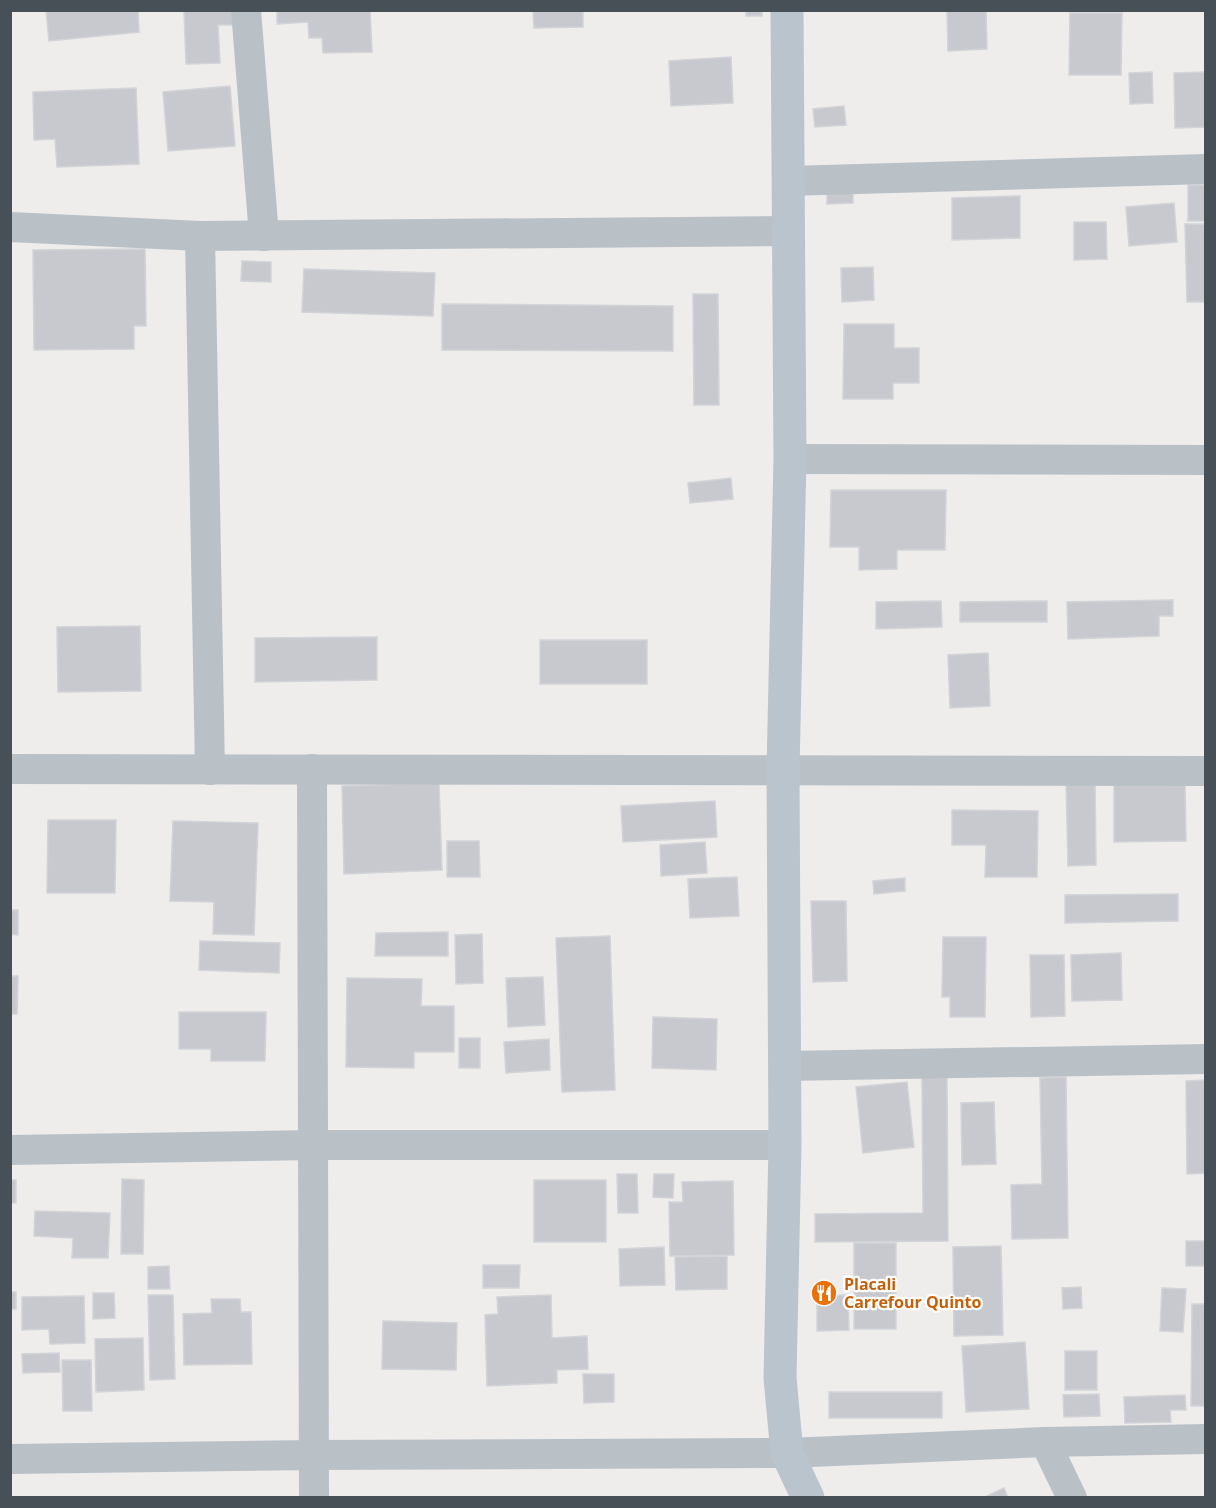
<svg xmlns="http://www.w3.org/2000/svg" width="1216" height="1508" viewBox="0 0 1216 1508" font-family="'Open Sans',sans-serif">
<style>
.building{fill:#c7c9ce;stroke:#d1d3d7;stroke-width:1.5}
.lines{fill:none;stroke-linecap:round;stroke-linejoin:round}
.street{stroke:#b9c1c7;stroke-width:30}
.secondary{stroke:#bac4cc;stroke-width:33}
.labels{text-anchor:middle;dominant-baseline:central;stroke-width:4.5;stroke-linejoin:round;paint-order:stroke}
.food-label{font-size:16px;font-weight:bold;fill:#c56008;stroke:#fff;text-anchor:start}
</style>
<rect width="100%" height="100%" fill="#efecec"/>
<g class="building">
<polygon points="46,10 138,10 139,32 49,41"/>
<polygon points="184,10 232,10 233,25 218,25 220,63 186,64"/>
<polygon points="277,10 370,10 372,52 323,53 322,38 309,38 308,22 277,24"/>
<polygon points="533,10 583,10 583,27 534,28"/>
<rect x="746" y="10" width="16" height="6"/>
<polygon points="947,10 986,10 987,49 948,51"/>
<polygon points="1070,13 1122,13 1121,75 1069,75"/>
<polygon points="731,57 733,103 671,106 669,61"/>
<polygon points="1152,72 1153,103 1130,104 1129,73"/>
<polygon points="1206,72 1206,127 1175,128 1174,73"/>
<polygon points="230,86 235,146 168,151 163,92"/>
<polygon points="136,88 139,164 57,167 55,139 34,140 33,92"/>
<polygon points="844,106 846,125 815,127 813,109"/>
<rect x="1188" y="185" width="18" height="36"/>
<polygon points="827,186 853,186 853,203 827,204"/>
<polygon points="1020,196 1020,238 952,240 952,198"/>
<polygon points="1174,203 1177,242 1129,246 1126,207"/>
<polygon points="1074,222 1106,222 1107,259 1074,260"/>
<polygon points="1185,224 1206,224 1206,302 1187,302"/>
<polygon points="145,249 146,326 134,326 134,349 34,350 33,250"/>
<polygon points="242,261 271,262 271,282 241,281"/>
<polygon points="873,267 874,300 842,302 841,268"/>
<polygon points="304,269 435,273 433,316 302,312"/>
<polygon points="693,294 718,294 719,405 694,405"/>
<polygon points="442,304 673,306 673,351 442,350"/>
<polygon points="844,324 894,324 894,348 919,348 919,383 893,383 893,399 843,399"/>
<polygon points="731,478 733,499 690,503 688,483"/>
<polygon points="831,490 946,490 945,550 897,550 897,569 859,570 859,547 830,547"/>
<polygon points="1173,600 1173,616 1159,616 1159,636 1068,639 1067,602"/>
<polygon points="941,601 942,627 876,629 876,602"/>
<polygon points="1047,601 1047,622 960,622 960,602"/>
<polygon points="140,626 141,691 58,692 57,627"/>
<polygon points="377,637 377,680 255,682 255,638"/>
<rect x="540" y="640" width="107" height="44"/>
<polygon points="988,653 990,706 950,708 948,655"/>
<polygon points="1095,779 1096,865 1068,866 1066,780"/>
<polygon points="439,783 442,870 344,874 342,786"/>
<polygon points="1185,784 1186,841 1114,842 1114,785"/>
<polygon points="715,801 717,837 623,842 621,806"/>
<polygon points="952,810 1038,811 1037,877 985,877 986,845 952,845"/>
<polygon points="48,820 116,820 115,893 47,893"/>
<polygon points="173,821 258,823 254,935 213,934 214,902 170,901"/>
<polygon points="447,841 479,841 480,877 447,877"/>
<polygon points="705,842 707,873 661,876 660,845"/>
<polygon points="737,877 739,916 690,918 688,879"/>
<polygon points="905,878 905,891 874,894 873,881"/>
<polygon points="1178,894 1178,921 1065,923 1065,895"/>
<polygon points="811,901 846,901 847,981 813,982"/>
<polygon points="10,910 18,910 18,935 10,934"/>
<polygon points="448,932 448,956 375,956 376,933"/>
<polygon points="482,934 483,983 456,984 455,935"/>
<polygon points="610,936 615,1090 562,1092 556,938"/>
<polygon points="943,937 986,937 985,1017 950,1017 950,997 942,997"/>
<polygon points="200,941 280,943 279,973 199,970"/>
<polygon points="1121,953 1122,1000 1072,1001 1071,955"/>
<polygon points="1030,955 1064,955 1065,1016 1031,1017"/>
<polygon points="10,976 18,976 17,1014 10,1014"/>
<polygon points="543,977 545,1025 508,1027 506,978"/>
<polygon points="347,978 422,979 421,1006 454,1006 454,1052 414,1052 414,1068 346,1067"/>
<polygon points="179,1012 266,1012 265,1061 211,1061 211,1049 179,1049"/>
<polygon points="653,1017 717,1019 716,1070 652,1068"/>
<rect x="459" y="1038" width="21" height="30"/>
<polygon points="549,1039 550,1070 506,1073 504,1042"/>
<polygon points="922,1076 947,1076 948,1241 815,1242 815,1214 923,1213"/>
<polygon points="1066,1077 1068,1238 1012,1239 1011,1185 1042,1184 1040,1078"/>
<polygon points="1206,1080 1206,1173 1187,1174 1186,1081"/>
<polygon points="907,1082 914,1147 863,1153 856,1087"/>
<polygon points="994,1102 996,1164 962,1165 961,1103"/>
<polygon points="617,1174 637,1174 638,1213 618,1213"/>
<polygon points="654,1174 674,1174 673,1198 653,1197"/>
<polygon points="122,1179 144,1180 143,1254 121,1254"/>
<rect x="10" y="1180" width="6" height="23"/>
<rect x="534" y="1180" width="72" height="62"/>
<polygon points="733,1181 734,1255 670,1256 669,1202 683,1202 682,1182"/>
<polygon points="35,1211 110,1213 108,1258 72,1258 73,1238 34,1236"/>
<rect x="1186" y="1241" width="20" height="25"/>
<rect x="854" y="1243" width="42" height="86"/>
<polygon points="1001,1246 1003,1335 954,1336 953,1247"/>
<polygon points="664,1247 665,1285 620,1286 619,1249"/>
<polygon points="727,1256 727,1289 676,1290 675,1257"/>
<polygon points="483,1265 520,1265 519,1288 483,1288"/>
<polygon points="169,1266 170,1289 148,1289 148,1267"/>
<polygon points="1081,1287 1082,1308 1063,1309 1062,1288"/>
<polygon points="1162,1288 1186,1289 1183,1332 1160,1331"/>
<rect x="10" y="1292" width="6" height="17"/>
<polygon points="93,1293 114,1293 115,1318 93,1319"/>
<polygon points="148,1295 173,1295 175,1379 150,1380"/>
<polygon points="551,1295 552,1338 587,1336 588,1369 557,1370 557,1383 487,1386 485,1315 498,1314 497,1297"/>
<polygon points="848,1295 849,1330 817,1331 817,1296"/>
<polygon points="84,1296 85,1343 50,1344 49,1329 22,1330 22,1297"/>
<polygon points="211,1299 240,1299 241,1312 251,1312 252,1364 184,1365 183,1314 212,1313"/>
<polygon points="1192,1304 1206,1304 1206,1406 1191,1406"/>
<polygon points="383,1321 457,1323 456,1370 382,1369"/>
<polygon points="143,1338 144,1390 96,1392 95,1339"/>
<polygon points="1025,1342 1029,1409 966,1412 962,1346"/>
<rect x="1065" y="1351" width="32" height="39"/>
<polygon points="59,1353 60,1372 23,1373 22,1354"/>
<polygon points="62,1360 91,1360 92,1411 63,1411"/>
<polygon points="583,1374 614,1374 614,1402 584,1403"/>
<rect x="829" y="1392" width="113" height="26"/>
<polygon points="1099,1394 1100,1416 1064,1417 1063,1395"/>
<polygon points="1185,1395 1186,1410 1170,1410 1171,1422 1125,1423 1124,1397"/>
<polygon points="1004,1488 1008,1498 983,1498"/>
</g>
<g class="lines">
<g class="street">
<polyline points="246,10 264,236"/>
<polyline points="788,181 1206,169"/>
<polyline points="10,227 200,236 788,231"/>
<polyline points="200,236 210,770"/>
<polyline points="790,459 1206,460"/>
<polyline points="10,769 1206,771"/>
<polyline points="312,769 314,1498"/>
<polyline points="784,1066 1206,1059"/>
<polyline points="10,1150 314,1145 785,1145"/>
<polyline points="1045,1442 1072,1498"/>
<polyline points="10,1459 314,1455 787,1453 1045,1442 1206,1439"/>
</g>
<polyline class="secondary" points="787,10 790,459 783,770 785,1145 780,1378 787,1453 808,1498"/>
</g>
<defs>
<g id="restaurant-disc" transform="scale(1.35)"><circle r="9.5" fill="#e8710a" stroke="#fff"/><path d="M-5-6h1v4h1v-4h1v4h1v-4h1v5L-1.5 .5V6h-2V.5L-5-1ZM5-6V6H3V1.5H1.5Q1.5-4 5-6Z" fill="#fff"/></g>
</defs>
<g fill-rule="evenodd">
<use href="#restaurant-disc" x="824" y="1293"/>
</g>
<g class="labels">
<g class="food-label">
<text x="844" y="1284">Placali<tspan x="844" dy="18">Carrefour Quinto</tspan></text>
</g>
</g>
<rect width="1216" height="1508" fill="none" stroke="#475057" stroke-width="24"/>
</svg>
